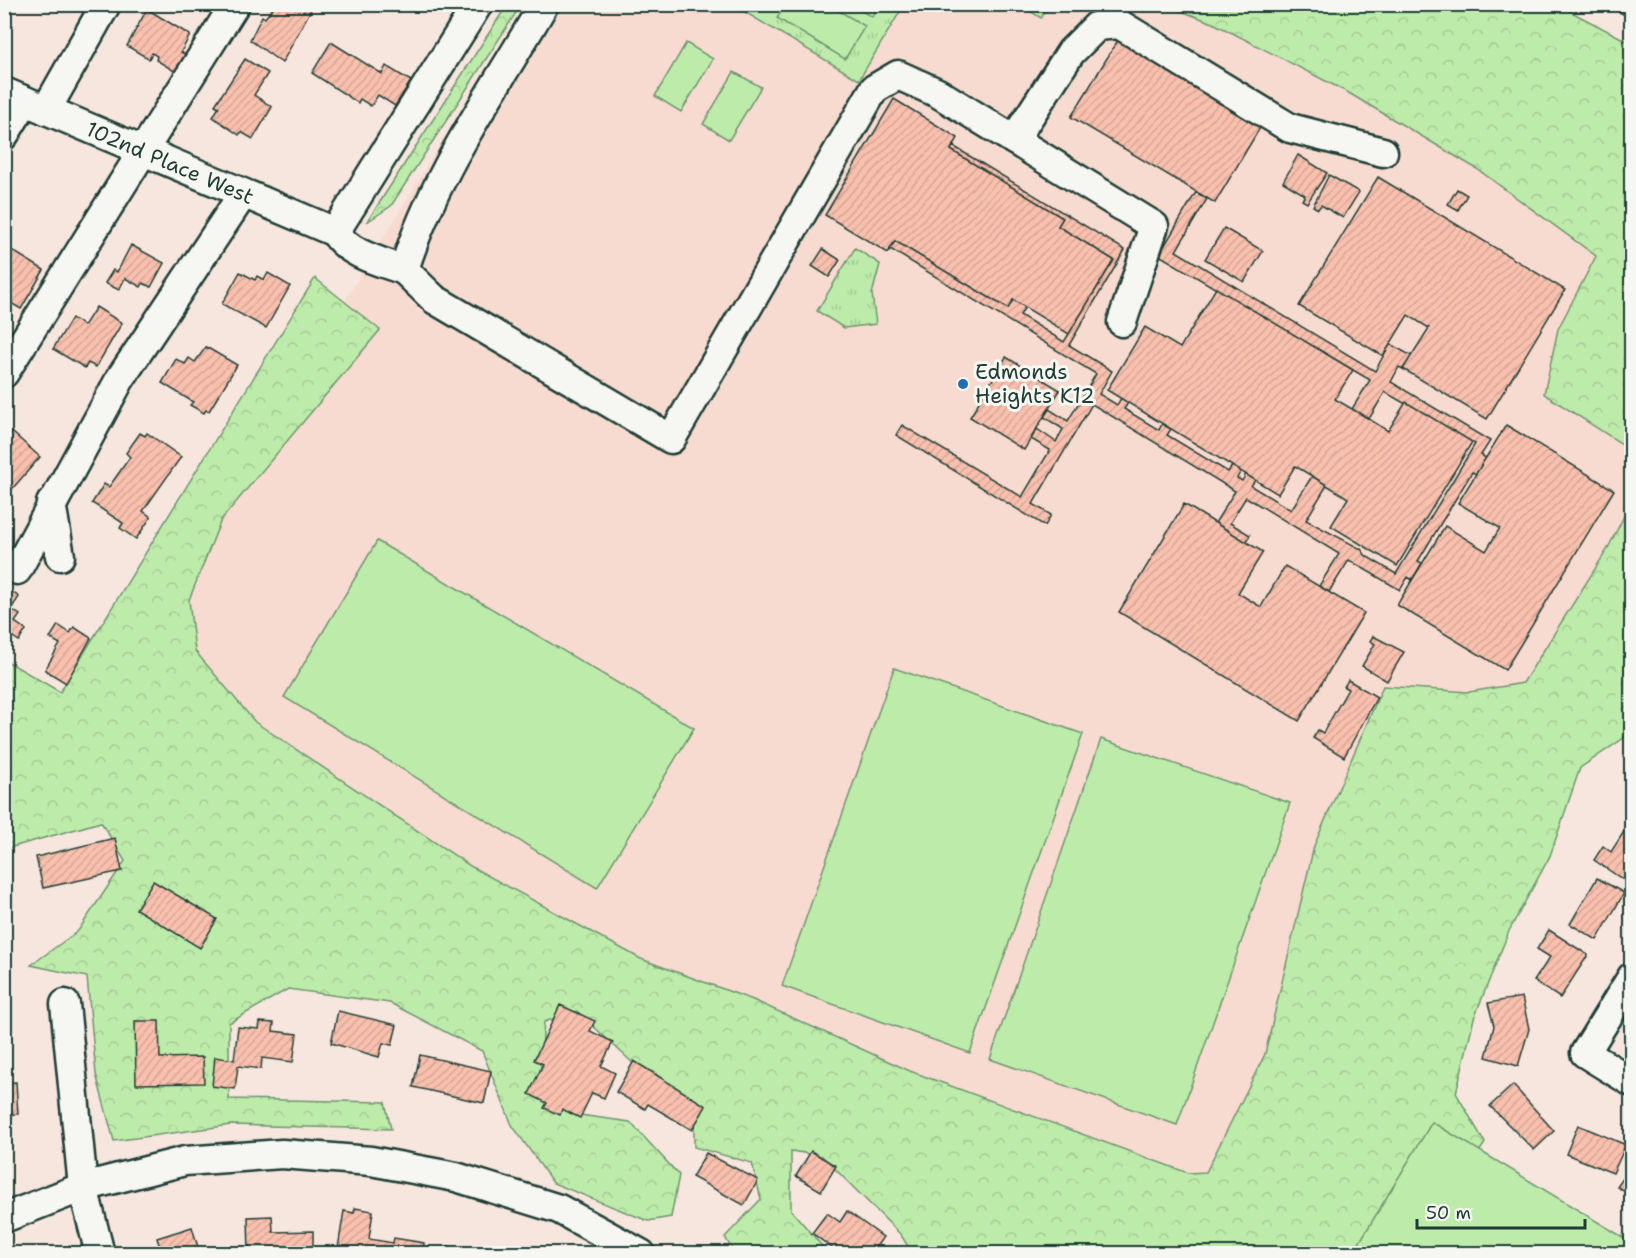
<svg xmlns="http://www.w3.org/2000/svg" width="1636" height="1258" viewBox="0 0 1636 1258" font-family="'Shantell Sans',sans-serif">
<style>
.built{fill:#f8dbd0}
.forest{fill:url(#forest-crowns);stroke:#6e946f;stroke-width:1.5}
.park{fill:url(#park-tufts);stroke:#6e946f;stroke-width:1.5}
.garden{fill:#bdecaa;stroke:#6e946f;stroke-width:1.5}
.building{fill:url(#building-hatch);stroke:#1f3d34;stroke-width:1.5}
.lines{fill:none;stroke-linecap:round;stroke-linejoin:round}
.minor-casing{stroke:#1f3d34;stroke-width:33}
.minor{stroke:#f6f6f2;stroke-width:28}
.poi-dot{fill:#1f6fb2;stroke:#f6f6f2;stroke-width:2}
.labels{text-anchor:middle;dominant-baseline:central;stroke-width:6;stroke-linejoin:round;paint-order:stroke}
.street-label{font-size:21px;fill:#1f3d34;stroke:#f6f6f2}
.poi-label{font-size:21px;fill:#1f3d34;stroke:#f6f6f2;text-anchor:start}
</style>
<defs>
<pattern id="forest-crowns" width="20" height="18" patternUnits="userSpaceOnUse" patternTransform="scale(1.5)"><rect width="20" height="18" fill="#bdecaa"/><path d="M2 6a3 3 0 1 1 6 0M12 15a3 3 0 1 1 6 0" fill="none" stroke="#a2cb93"/></pattern>
<pattern id="park-tufts" width="24" height="20" patternUnits="userSpaceOnUse" patternTransform="scale(1.5)"><rect width="24" height="20" fill="#bdecaa"/><path d="M3 7l-1-3M5 7V3M7 7l1-3M15 17l-1-3M17 17v-4M19 17l1-3" fill="none" stroke="#a2cb93"/></pattern>
<pattern id="building-hatch" width="6" height="6" patternUnits="userSpaceOnUse" patternTransform="scale(1.5)"><rect width="6" height="6" fill="#f9c0ae"/><path d="M-1 1l2-2M0 6l6-6M5 7l2-2" fill="none" stroke="#d5a696"/></pattern>
</defs>
<rect width="100%" height="100%" fill="#f7e6de"/>
<filter id="ink" filterUnits="userSpaceOnUse"><feTurbulence type="fractalNoise" baseFrequency=".0167" numOctaves="2"/><feDisplacementMap in="SourceGraphic" scale="12" xChannelSelector="R" yChannelSelector="G"/><feConvolveMatrix kernelMatrix="1 2 1 2 8 2 1 2 1" color-interpolation-filters="sRGB"/></filter>
<g filter="url(#ink)">
<polygon class="built" points="525,5 1461,5 1631,105 1631,678 1274,1253 1066,1253 124,664"/>
<g class="forest">
<polygon points="507,5 521,5 391,206 367,222"/>
<polygon points="1020,5 1048,5 1041,18"/>
<polygon points="1165,5 1558,5 1631,43 1631,450 1544,394 1558,329 1596,256 1477,169 1347,92 1213,23"/>
<polygon points="315,278 380,330 221,520 189,600 195,651 255,722 472,867 641,959 753,1000 910,1071 1188,1173 1206,1172 1265,1054 1314,846 1383,686 1469,692 1523,683 1607,550 1631,502 1631,733 1580,768 1550,856 1509,931 1474,1018 1456,1093 1485,1143 1413,1253 912,1253 901,1235 822,1156 791,1151 791,1210 828,1253 734,1253 725,1237 761,1199 752,1163 694,1147 694,1104 637,1067 577,1011 544,1022 540,1075 580,1115 630,1122 679,1175 671,1217 648,1221 553,1183 512,1125 482,1051 390,1003 288,989 229,1023 229,1099 385,1102 391,1129 231,1125 114,1141 96,1074 87,977 31,965 78,931 125,861 101,822 5,849 5,660 60,692"/>
</g>
<g class="park">
<polygon points="733,5 904,5 859,80"/>
<polygon points="855,248 880,264 872,294 876,324 844,328 817,311"/>
</g>
<g class="garden">
<polygon points="786,5 829,5 865,26 845,59 777,18"/>
<polygon points="851,5 879,5 872,17"/>
<polygon points="686,43 713,59 681,112 655,96"/>
<polygon points="734,72 761,87 729,140 703,124"/>
<polygon points="377,541 694,728 597,888 284,697"/>
<polygon points="894,668 1083,734 970,1053 782,986"/>
<polygon points="1101,739 1290,803 1177,1125 990,1059"/>
<polygon points="1432,1122 1631,1242 1631,1253 1353,1253"/>
</g>
<g class="building">
<polygon points="276,4 314,4 282,63 250,40 262,16 265,18"/>
<polygon points="1611,4 1632,4 1632,19 1610,7"/>
<polygon points="147,9 190,35 181,52 186,55 176,72 156,60 157,56 152,53 149,59 127,46"/>
<polygon points="1118,40 1261,126 1215,203 1071,117"/>
<polygon points="331,42 382,74 386,66 411,81 395,106 378,95 371,106 360,99 358,103 312,73"/>
<polygon points="245,59 268,73 254,95 272,107 253,139 241,132 239,135 213,117 219,107 215,105"/>
<polygon points="894,99 958,138 951,150 1063,218 1058,226 1114,260 1069,334 1013,300 1008,309 895,241 888,253 825,215"/>
<polygon points="953,146 1125,250 1069,345 1112,371 1099,394 1117,405 1121,398 1124,400 1128,403 1124,409 1159,430 1162,424 1171,429 1167,435 1228,472 1232,466 1241,471 1237,478 1242,481 1246,474 1255,480 1251,486 1291,510 1312,476 1327,485 1306,520 1361,549 1366,556 1396,574 1475,444 1385,392 1369,419 1352,409 1370,380 1159,255 1196,192 1207,199 1176,251 1375,371 1390,344 1412,356 1403,369 1399,367 1391,382 1490,441 1481,455 1486,458 1476,474 1472,472 1418,561 1422,563 1412,580 1408,577 1400,590 1349,560 1329,592 1319,586 1339,554 1246,497 1230,523 1250,535 1246,542 1215,523 1235,491 1092,404 1033,504 1051,515 1045,526 896,435 902,425 1022,497 1050,450 1031,439 1037,429 1056,442 1063,429 1044,417 1049,409 1068,421 1096,374 890,249 895,241 1008,309 1013,300 1025,307 1020,315 1064,342 1114,260 1058,226 1063,218 951,150"/>
<polygon points="1298,155 1327,173 1307,203 1302,200 1305,195 1283,182"/>
<polygon points="1329,175 1359,192 1343,218 1321,205 1318,209 1313,206"/>
<polygon points="1378,177 1565,290 1487,419 1403,369 1429,328 1408,315 1383,356 1299,306"/>
<polygon points="1457,189 1467,195 1458,210 1448,204"/>
<polygon points="1224,228 1263,251 1244,282 1205,259"/>
<polygon points="131,245 164,263 151,287 143,283 141,287 125,278 119,290 105,283 113,270 117,272"/>
<polygon points="8,248 44,270 21,309 4,299 10,289 4,285 4,251"/>
<polygon points="823,249 840,260 829,277 812,266"/>
<polygon points="240,272 255,280 257,276 264,280 268,273 290,286 266,328 222,304"/>
<polygon points="1216,288 1353,370 1335,399 1369,419 1388,431 1406,402 1472,442 1397,566 1331,526 1348,498 1312,476 1295,466 1278,494 1107,390 1145,327 1180,348"/>
<polygon points="96,307 122,323 96,367 88,363 85,368 53,349 72,318 84,326"/>
<polygon points="206,347 237,365 209,411 206,410 204,413 190,405 193,402 162,383 176,359 185,364 189,358 195,362"/>
<polygon points="1006,357 1060,390 1024,450 970,417"/>
<polygon points="1506,425 1614,490 1505,670 1397,605 1445,526 1486,551 1500,528 1458,503"/>
<polygon points="12,432 40,457 5,497 4,441"/>
<polygon points="140,433 145,436 147,433 181,457 143,511 151,517 136,539 120,528 123,523 92,503 104,484 109,487 130,457 126,453"/>
<polygon points="1184,504 1263,552 1238,593 1261,607 1285,566 1364,613 1299,721 1119,612"/>
<polygon points="4,586 19,597 11,609 20,615 15,622 26,630 19,641 7,633 4,637"/>
<polygon points="58,625 70,633 74,627 91,638 66,683 45,670 60,644 50,638"/>
<polygon points="1373,636 1404,652 1387,681 1362,666 1375,644 1370,641"/>
<polygon points="1348,680 1377,697 1344,757 1313,738 1318,730 1323,733 1348,689 1344,687"/>
<polygon points="1632,819 1632,877 1628,883 1594,860 1603,846 1611,852"/>
<polygon points="115,838 122,871 43,888 36,857"/>
<polygon points="1597,878 1624,893 1597,940 1570,924"/>
<polygon points="153,881 217,919 200,948 136,909"/>
<polygon points="1549,930 1588,955 1560,998 1534,981 1550,957 1537,949"/>
<polygon points="1522,997 1529,1029 1518,1066 1486,1057 1494,1026 1488,1003"/>
<polygon points="560,1005 595,1021 590,1031 613,1042 601,1066 615,1073 604,1098 592,1093 580,1118 562,1109 560,1115 544,1108 547,1103 529,1094 543,1064 534,1060"/>
<polygon points="338,1011 397,1025 392,1045 383,1043 379,1057 331,1043"/>
<polygon points="135,1021 159,1021 160,1058 203,1057 204,1083 136,1084"/>
<polygon points="260,1022 274,1023 273,1031 297,1034 293,1062 262,1058 261,1069 238,1066 235,1089 212,1086 215,1057 234,1060 238,1027 259,1029"/>
<polygon points="420,1055 491,1071 484,1103 413,1087"/>
<polygon points="634,1061 706,1106 692,1130 648,1104 645,1109 616,1092"/>
<polygon points="16,1082 18,1114 4,1115 4,1083"/>
<polygon points="1513,1085 1554,1131 1534,1150 1490,1106"/>
<polygon points="1578,1125 1626,1145 1613,1173 1566,1154"/>
<polygon points="811,1151 836,1166 821,1191 796,1176"/>
<polygon points="706,1153 758,1180 744,1205 692,1177"/>
<polygon points="1632,1165 1632,1195 1617,1187"/>
<polygon points="355,1208 373,1211 369,1239 393,1243 394,1238 424,1243 423,1254 348,1254 349,1249 338,1248 344,1211 354,1213"/>
<polygon points="847,1211 883,1237 871,1254 840,1254 812,1233 827,1213 840,1222"/>
<polygon points="272,1216 273,1232 313,1231 313,1254 249,1254 248,1217"/>
<polygon points="192,1227 200,1254 162,1254 157,1238"/>
<polygon points="448,1246 467,1251 466,1254 446,1254"/>
</g>
<g class="lines">
<g class="minor-casing">
<g id="minor">
<path d="M544 4C494 91 433 175 404 270L434 299 671 439 874 89 898 75 938 93 1154 226 1122 322"/>
<polyline points="4,92 335,232"/>
<polyline points="46,110 106,4"/>
<polyline points="4,135 25,101"/>
<polyline points="1014,140 1071,52 1097,26 1119,24 1290,128 1383,152"/>
<polyline points="335,232 478,4"/>
<path d="M335 232C347 254 382 262 404 270"/>
<polyline points="4,373 235,4"/>
<polyline points="51,503 60,556"/>
<polyline points="17,570 120,379 243,194"/>
<polyline points="1632,977 1585,1053 1632,1082"/>
<polyline points="65,1004 83,1187 100,1254"/>
<polyline points="4,1218 83,1187 185,1161 282,1154 371,1161 456,1177 559,1209 641,1254"/>
</g>
</g>
<use href="#minor" class="minor"/>
</g>
</g>
<circle class="poi-dot" cx="963" cy="384" r="6"/>
<g class="labels">
<g class="street-label">
<text transform="translate(170 163) rotate(23)">102nd Place West</text>
</g>
<g class="poi-label">
<text x="975" y="372">Edmonds<tspan x="975" dy="24">Heights K12</tspan></text>
</g>
</g>
<rect width="1636" height="1258" fill="none" stroke="#f6f6f2" stroke-width="24"/>
<rect x="12" y="12" width="1612" height="1234" fill="none" stroke="#1f3d34" stroke-width="2" filter="url(#ink)"/>
<path d="M1417 1219v9h168v-9" fill="none" stroke="#1f3d34" stroke-width="3"/>
<text x="1426" y="1219" font-size="18" fill="#1f3d34" stroke="#f6f6f2" stroke-width="4.5" paint-order="stroke">50 m</text>
</svg>
